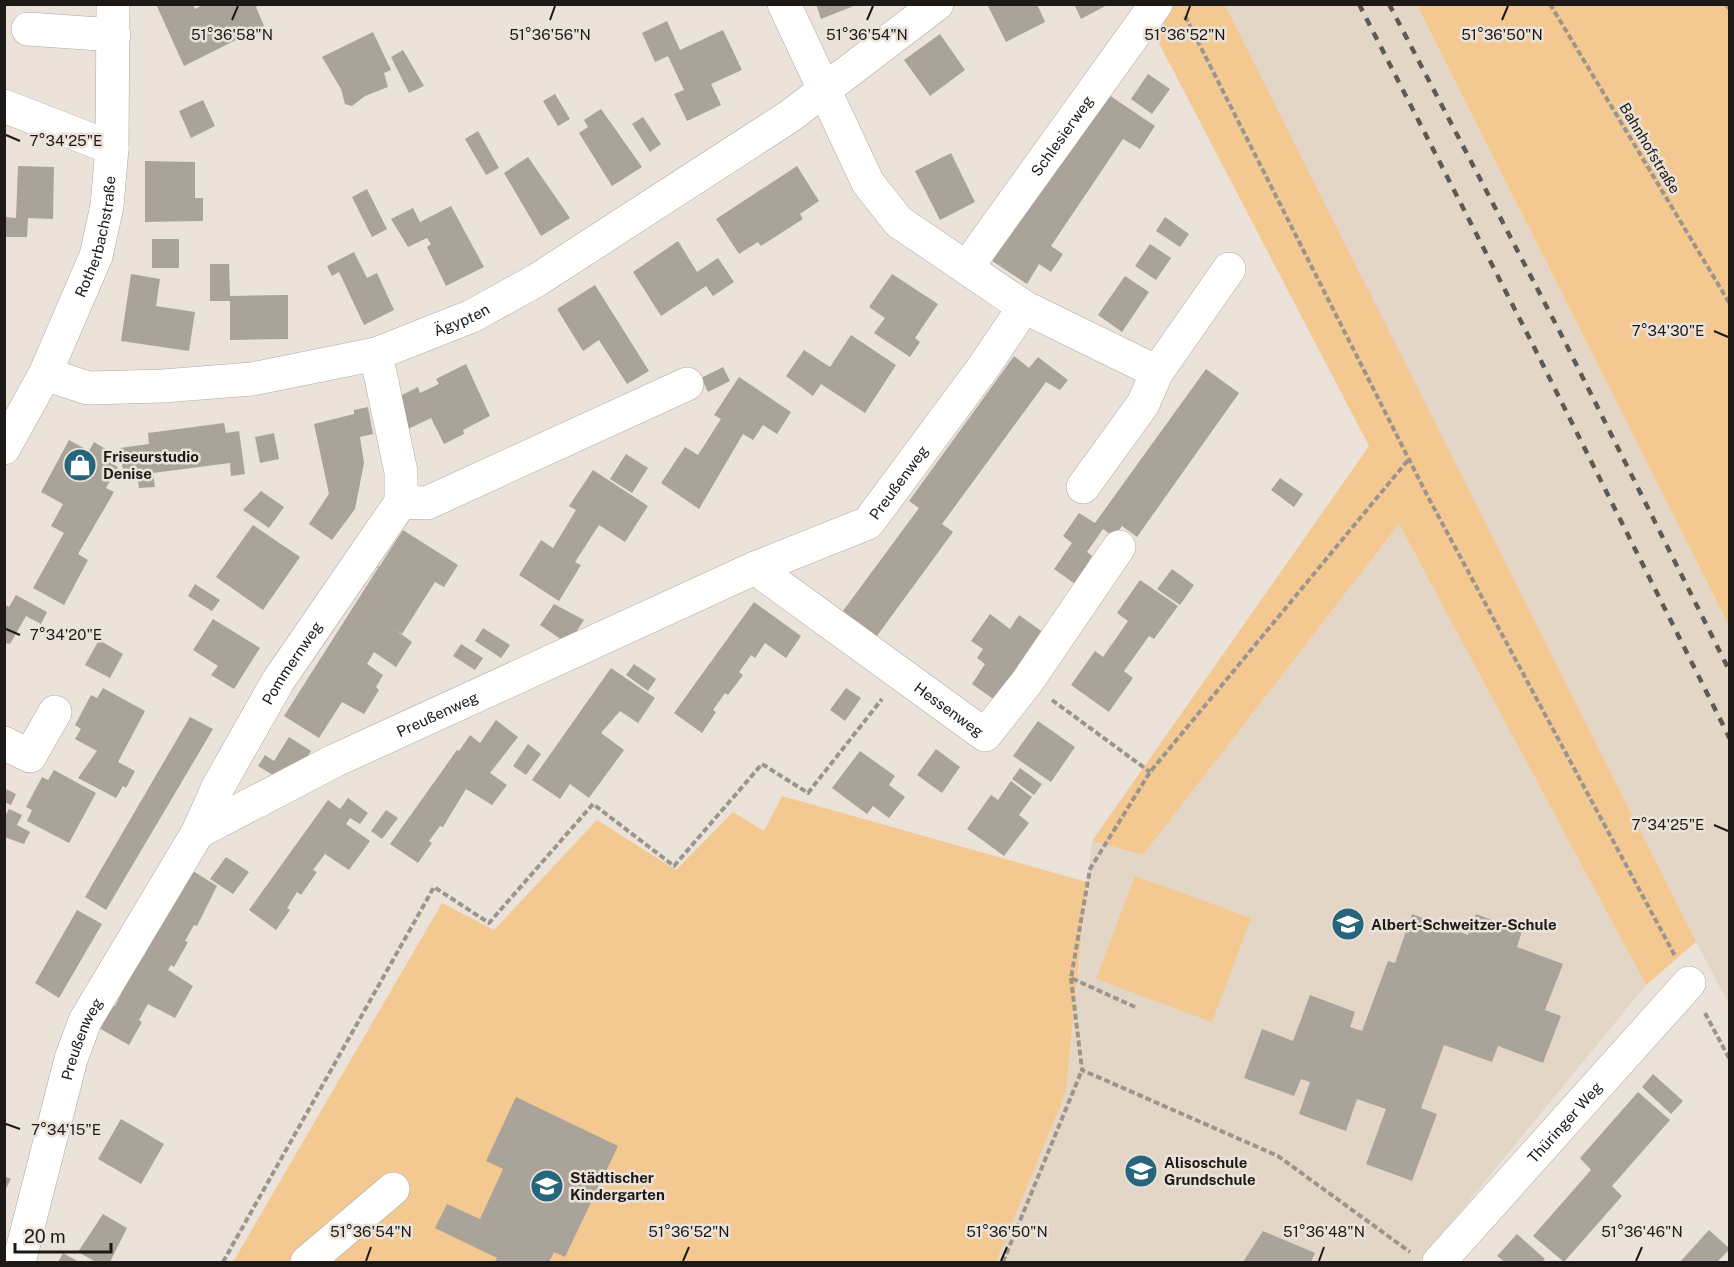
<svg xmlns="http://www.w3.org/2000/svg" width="1734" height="1267" viewBox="0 0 1734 1267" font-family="'Public Sans',sans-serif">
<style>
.built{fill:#e3d6c6}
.green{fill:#f3c991}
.building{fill:#aaa39a}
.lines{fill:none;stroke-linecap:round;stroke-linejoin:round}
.minor-casing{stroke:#afa89e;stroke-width:34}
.path{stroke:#9b958e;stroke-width:4;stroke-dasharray:6 3;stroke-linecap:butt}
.minor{stroke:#fff;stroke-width:33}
.rail{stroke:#5d5953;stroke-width:4.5;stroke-dasharray:8 8;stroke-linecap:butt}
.ticks{fill:none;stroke:#1c1916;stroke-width:2}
.labels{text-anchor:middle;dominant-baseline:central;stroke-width:5;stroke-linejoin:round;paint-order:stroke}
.street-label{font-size:15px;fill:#1c1916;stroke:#ebe3d9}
.poi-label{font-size:15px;font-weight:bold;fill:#1c1916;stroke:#ebe3d9;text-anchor:start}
.ticks-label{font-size:15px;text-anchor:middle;fill:#1c1916;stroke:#ebe3d9;stroke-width:5;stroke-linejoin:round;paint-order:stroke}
</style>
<rect width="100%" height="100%" fill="#ebe3d9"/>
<g class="built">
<polygon points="1225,5 1417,5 1729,627 1729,1004 1696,942 1434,426"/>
<polygon points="1399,524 1646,985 1419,1262 996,1262 1066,1092 1092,841 1143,855"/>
</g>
<g class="green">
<polygon points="1139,5 1225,5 1696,942 1646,985 1399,524 1143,855 1092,841 1369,446"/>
<polygon points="1417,5 1729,5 1729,626"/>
<polygon points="782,796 1087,882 1066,1092 996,1262 233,1262 442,903 494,930 597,820 676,870 733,812 764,831"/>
<polygon points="1135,876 1251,918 1212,1022 1096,979"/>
</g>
<g class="building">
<polygon points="156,4 192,4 195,9 205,4 261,4 256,7 264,26 184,66"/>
<polygon points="816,4 856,4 856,5 821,19"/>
<polygon points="987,4 1037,4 1045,22 1006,42"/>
<polygon points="1074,4 1109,4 1081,19"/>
<polygon points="667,21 680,50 723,30 742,70 711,84 721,105 687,121 674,94 684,90 668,56 655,62 642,33"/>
<polygon points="373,32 391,70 384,73 388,87 365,96 352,106 345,104 341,89 322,57"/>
<polygon points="940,34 965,70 930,96 904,60"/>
<polygon points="403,50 424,86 409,93 391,57"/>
<polygon points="1148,74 1170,89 1152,114 1131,99"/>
<polygon points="1103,91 1155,126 1140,149 1123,139 1051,246 1063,254 1051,272 1039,264 1027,284 992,261"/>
<polygon points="555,94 570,119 558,126 543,101"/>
<polygon points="203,100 215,126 191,138 179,111"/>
<polygon points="601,109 642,167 612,186 579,133 588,127 584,120"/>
<polygon points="643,117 661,144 650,152 632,124"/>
<polygon points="478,131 499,168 486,175 465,139"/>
<polygon points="951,153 975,202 940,220 915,171"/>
<polygon points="528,157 570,218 541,236 504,173"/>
<polygon points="145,161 195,162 195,198 203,198 203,221 145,222"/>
<polygon points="18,166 54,167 53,219 28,218 27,237 4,237 4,217 16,218"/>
<polygon points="797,166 819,201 800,214 803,219 761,246 758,242 739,254 716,219"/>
<polygon points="367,189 387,229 372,237 352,197"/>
<polygon points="451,206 484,267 446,286 427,247 431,244 427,238 408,247 391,219 413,208 420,222"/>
<polygon points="1165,217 1189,234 1180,247 1156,231"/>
<rect x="152" y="239" width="27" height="29"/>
<polygon points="678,241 697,272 718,258 734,282 713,296 706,286 661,316 633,272"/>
<polygon points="1150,244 1171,258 1156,280 1135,266"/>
<polygon points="354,252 367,278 377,273 394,310 364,325 339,272 332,276 327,266"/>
<polygon points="210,264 229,264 230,296 288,295 288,339 230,340 230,301 210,301"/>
<polygon points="131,274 160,279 156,306 195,312 189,351 121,341"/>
<polygon points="892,274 938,304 915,338 920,342 910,357 874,333 885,318 869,307"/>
<polygon points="1125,276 1149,292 1122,332 1098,315"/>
<polygon points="595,285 649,371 627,384 599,340 583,351 557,309"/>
<polygon points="851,335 896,365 865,413 821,384 813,396 786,376 804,350 830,367"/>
<polygon points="1014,356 1029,368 1038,357 1068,380 1060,390 1046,382 942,524 953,532 874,640 840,615 919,508 909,501"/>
<polygon points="466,364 490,416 463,430 464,434 444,444 431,418 404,431 398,397 418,387 420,393 439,384 436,379"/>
<polygon points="723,367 730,381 708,392 701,378"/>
<polygon points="1206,369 1239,393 1137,537 1122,526 1114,537 1103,529 1087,552 1096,559 1078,586 1054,569 1072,543 1063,536 1079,513 1095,523"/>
<polygon points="739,377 791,412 777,434 763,425 753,440 743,434 699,509 661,483 685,447 698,455 721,419 714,415"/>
<polygon points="368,407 373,434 360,437 364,463 355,509 332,540 309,524 329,494 314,424 354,414 354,410"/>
<polygon points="224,423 226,433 239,431 245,474 231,476 230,463 153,473 155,487 139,488 138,480 124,481 120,448 149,444 148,433"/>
<polygon points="274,433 279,459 260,463 255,437"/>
<polygon points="69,440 89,451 94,442 109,451 105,460 118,467 106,488 114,492 78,554 88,560 64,605 33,588 64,533 51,526 63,504 41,492"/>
<polygon points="626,454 648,468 632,493 610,479"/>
<polygon points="593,470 648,506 625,542 599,525 575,562 581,565 559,601 519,575 541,540 553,548 576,510 569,506"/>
<polygon points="1280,478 1303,494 1294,507 1271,490"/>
<polygon points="261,491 284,507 269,528 243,510"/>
<polygon points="253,525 300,557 263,610 216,577"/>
<polygon points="403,530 458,565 444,587 435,582 402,634 393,628 412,642 396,667 374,652 367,664 383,675 376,687 379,690 364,714 342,702 319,738 284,716 378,568 374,566 379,567"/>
<polygon points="1172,569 1194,585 1180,605 1157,589"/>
<polygon points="1140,580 1178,606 1154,639 1149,636 1124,671 1133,678 1109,712 1071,685 1095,651 1103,657 1128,621 1117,613"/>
<polygon points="195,584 220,600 212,611 188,596"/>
<polygon points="16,595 47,612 41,624 26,616 10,644 7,643 4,648 4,604 9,607"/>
<polygon points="754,602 801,636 786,658 765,643 755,658 751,655 739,672 743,675 728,695 725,693 713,710 716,712 702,733 674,713"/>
<polygon points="554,604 584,620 568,644 540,625"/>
<polygon points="990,614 1010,629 1019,615 1044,633 996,701 972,684 985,664 977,658 983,649 971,641"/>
<polygon points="213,619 260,648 234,689 211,675 218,666 193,650"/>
<polygon points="483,628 510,645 501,658 475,641"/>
<polygon points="99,640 123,654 110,678 85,665"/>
<polygon points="461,644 483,658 475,670 453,656"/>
<polygon points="634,664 656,679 648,691 626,675"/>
<polygon points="611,668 655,698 638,723 620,711 601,733 624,750 589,798 570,784 560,799 532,780"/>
<polygon points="103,688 145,711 118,762 135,771 126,788 123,786 116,798 78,778 97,751 75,739 81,729 75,725 91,695 97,698"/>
<polygon points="846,688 861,698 845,721 830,710"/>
<polygon points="190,717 213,729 106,910 85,897"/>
<polygon points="496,720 518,737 490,773 507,785 492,805 466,789 443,827 440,826 429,841 432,843 418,863 390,844 457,750 459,751 470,735 480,743"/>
<polygon points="1038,721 1075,747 1051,782 1013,756"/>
<polygon points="289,737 311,751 296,775 281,780 258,766 265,755 274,761"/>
<polygon points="528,744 541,754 526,775 513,766"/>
<polygon points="936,749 960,767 942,793 917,775"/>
<polygon points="860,751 895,776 889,785 905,797 889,818 873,806 867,814 832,788"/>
<polygon points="1020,768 1042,784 1034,795 1012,779"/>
<polygon points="54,770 96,793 69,843 27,821 32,810 26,807 42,777 48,780"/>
<polygon points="1011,781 1032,797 1019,815 1029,823 1004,856 967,829 991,795 998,800"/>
<polygon points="4,788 16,794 11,805 4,802"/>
<polygon points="348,798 368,813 360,824 350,818 346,824 370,841 349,870 325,854 313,870 317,872 301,895 297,892 287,908 290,910 276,930 249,910 328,800 340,809"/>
<polygon points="9,809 22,815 17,825 30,832 24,844 4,837 4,818"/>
<polygon points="386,810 398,818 382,839 371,831"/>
<polygon points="226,857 249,872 233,894 210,879"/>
<polygon points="193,871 217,886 197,926 194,925 185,941 188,942 174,967 171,965 168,970 193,986 175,1018 148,1004 139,1020 142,1022 129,1045 99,1028 113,1005 115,1006 136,964 138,965 147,951 145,949"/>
<polygon points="77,910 102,924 59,998 35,983"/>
<polygon points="1412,914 1468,935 1476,914 1522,931 1517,947 1563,964 1545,1010 1561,1016 1543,1063 1498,1046 1492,1062 1444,1045 1421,1108 1437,1114 1412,1181 1366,1164 1386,1109 1357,1099 1346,1131 1299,1114 1310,1082 1301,1079 1294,1096 1244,1078 1262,1029 1293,1041 1310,995 1355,1012 1350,1027 1362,1031 1388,961 1395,963"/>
<polygon points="1653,1074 1683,1101 1671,1114 1642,1087"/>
<polygon points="1638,1092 1670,1120 1612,1186 1622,1196 1564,1262 1533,1236 1591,1170 1580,1158"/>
<polygon points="516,1097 618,1146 565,1257 554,1252 549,1262 495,1262 497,1258 435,1228 447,1204 480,1219 503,1169 486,1161"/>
<polygon points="121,1119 164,1144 141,1184 98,1159"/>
<polygon points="4,1176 11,1179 4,1192"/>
<polygon points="103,1214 127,1228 110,1262 96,1262 78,1252"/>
<polygon points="1709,1230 1730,1249 1717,1262 1680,1262"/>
<polygon points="1263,1231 1315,1253 1311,1262 1243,1262"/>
<polygon points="1517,1234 1545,1259 1542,1262 1505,1262 1497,1256"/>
<polygon points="63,1253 79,1262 58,1262"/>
</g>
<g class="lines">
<g class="minor-casing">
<g id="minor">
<polyline points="784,4 868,183 899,222 1024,307 1157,372"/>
<polyline points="28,29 114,35"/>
<polyline points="4,106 112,148"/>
<path id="s1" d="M967 267 1156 4"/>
<path id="s2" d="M45 374 88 388 163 386 252 379 376 354 472 316 537 280 790 116 937 4"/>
<path id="s3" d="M4 448 45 374 96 256 107 206 112 148 113 4"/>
<polyline points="1083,487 1143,404 1157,372 1229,269"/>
<polyline points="401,502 427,503 687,384"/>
<path id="s4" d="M755 568 985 735 1027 682 1119 547"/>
<polyline points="4,743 30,756 55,712"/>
<path id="s5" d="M198 832 334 761 755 568 868 523 985 365 1024 307"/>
<path id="s6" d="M19 1262 71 1059 85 1021 198 832 218 787 278 681 401 502V472L376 354"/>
<polyline points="307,1262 393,1189"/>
<path id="s7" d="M1439 1262 1689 983"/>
</g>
</g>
<g class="path">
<polyline points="1550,4 1730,304"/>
<polyline points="1726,4 1730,10"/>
<polyline points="1185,16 1427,495 1675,956"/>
<polyline points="1052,700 1150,772"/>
<polyline points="1071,978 1082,1070 1278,1156 1410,1252"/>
<polyline points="1135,1007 1071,978 1090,869 1150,772 1409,459"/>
<polyline points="1705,1013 1730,1060"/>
<polyline points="223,1262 434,887 489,923 593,804 674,866 762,764 808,793 882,699"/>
<polyline points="1003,1262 1082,1070"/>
</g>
<use href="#minor" class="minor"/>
<g class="rail">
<polyline points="1359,4 1533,345 1730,739"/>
<polyline points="1389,4 1564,340 1730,672"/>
</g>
</g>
<path class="ticks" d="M232 20 238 6M550 20 555 6M867 20 873 6M1185 20 1190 6M1502 20 1508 6M6 135 20 141M1714 331 1728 337M6 629 20 635M1714 825 1728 831M6 1124 20 1129M366 1261 371 1247M683 1261 689 1247M1001 1261 1007 1247M1319 1261 1324 1247M1636 1261 1642 1247"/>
<defs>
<g id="shop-disc" transform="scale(1.725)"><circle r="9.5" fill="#26657b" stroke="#ebe3d9"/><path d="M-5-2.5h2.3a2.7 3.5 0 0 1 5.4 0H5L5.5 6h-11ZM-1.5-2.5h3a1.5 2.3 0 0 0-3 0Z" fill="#fff"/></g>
<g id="school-disc" transform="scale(1.725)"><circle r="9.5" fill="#26657b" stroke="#ebe3d9"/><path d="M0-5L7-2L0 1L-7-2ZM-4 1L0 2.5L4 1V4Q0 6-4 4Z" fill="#fff"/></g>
</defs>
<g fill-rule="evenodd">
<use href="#shop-disc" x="80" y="465"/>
<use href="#school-disc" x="1348" y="924"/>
<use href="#school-disc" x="1141" y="1171"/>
<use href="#school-disc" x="547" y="1186"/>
</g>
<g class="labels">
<g class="street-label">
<text stroke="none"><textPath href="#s1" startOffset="162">Schlesierweg</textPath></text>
<text transform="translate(1650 148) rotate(59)">Bahnhofstraße</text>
<text stroke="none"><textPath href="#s3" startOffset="232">Rotherbachstraße</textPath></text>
<text stroke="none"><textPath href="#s2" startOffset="428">Ägypten</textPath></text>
<text stroke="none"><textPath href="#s5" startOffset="789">Preußenweg</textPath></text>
<text stroke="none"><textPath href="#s6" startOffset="664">Pommernweg</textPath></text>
<text stroke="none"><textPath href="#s4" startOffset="240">Hessenweg</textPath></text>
<text stroke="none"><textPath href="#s5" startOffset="267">Preußenweg</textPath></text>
<text stroke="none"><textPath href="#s6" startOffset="232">Preußenweg</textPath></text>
<text stroke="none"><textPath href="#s7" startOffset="188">Thüringer Weg</textPath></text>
</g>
<g class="poi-label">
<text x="103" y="456">Friseurstudio<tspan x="103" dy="17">Denise</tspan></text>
<text x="1371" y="924">Albert-Schweitzer-Schule</text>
<text x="1164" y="1162">Alisoschule<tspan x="1164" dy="17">Grundschule</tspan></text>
<text x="570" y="1177">Städtischer<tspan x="570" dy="17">Kindergarten</tspan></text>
</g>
</g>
<g class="ticks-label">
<text x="232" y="40">51°36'58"N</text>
<text x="550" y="40">51°36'56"N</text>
<text x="867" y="40">51°36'54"N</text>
<text x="1185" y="40">51°36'52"N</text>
<text x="1502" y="40">51°36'50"N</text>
<text x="66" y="146">7°34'25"E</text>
<text x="1668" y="336">7°34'30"E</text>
<text x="66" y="640">7°34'20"E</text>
<text x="1668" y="830">7°34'25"E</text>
<text x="66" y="1135">7°34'15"E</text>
<text x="371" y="1237">51°36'54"N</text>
<text x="689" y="1237">51°36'52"N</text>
<text x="1007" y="1237">51°36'50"N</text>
<text x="1324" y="1237">51°36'48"N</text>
<text x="1642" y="1237">51°36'46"N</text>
</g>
<rect width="1734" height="1267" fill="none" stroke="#1c1916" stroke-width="12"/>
<path d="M15 1243v9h96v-9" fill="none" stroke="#1c1916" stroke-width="3"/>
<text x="24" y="1243" font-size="18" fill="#1c1916" stroke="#ebe3d9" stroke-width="4.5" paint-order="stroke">20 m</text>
</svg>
